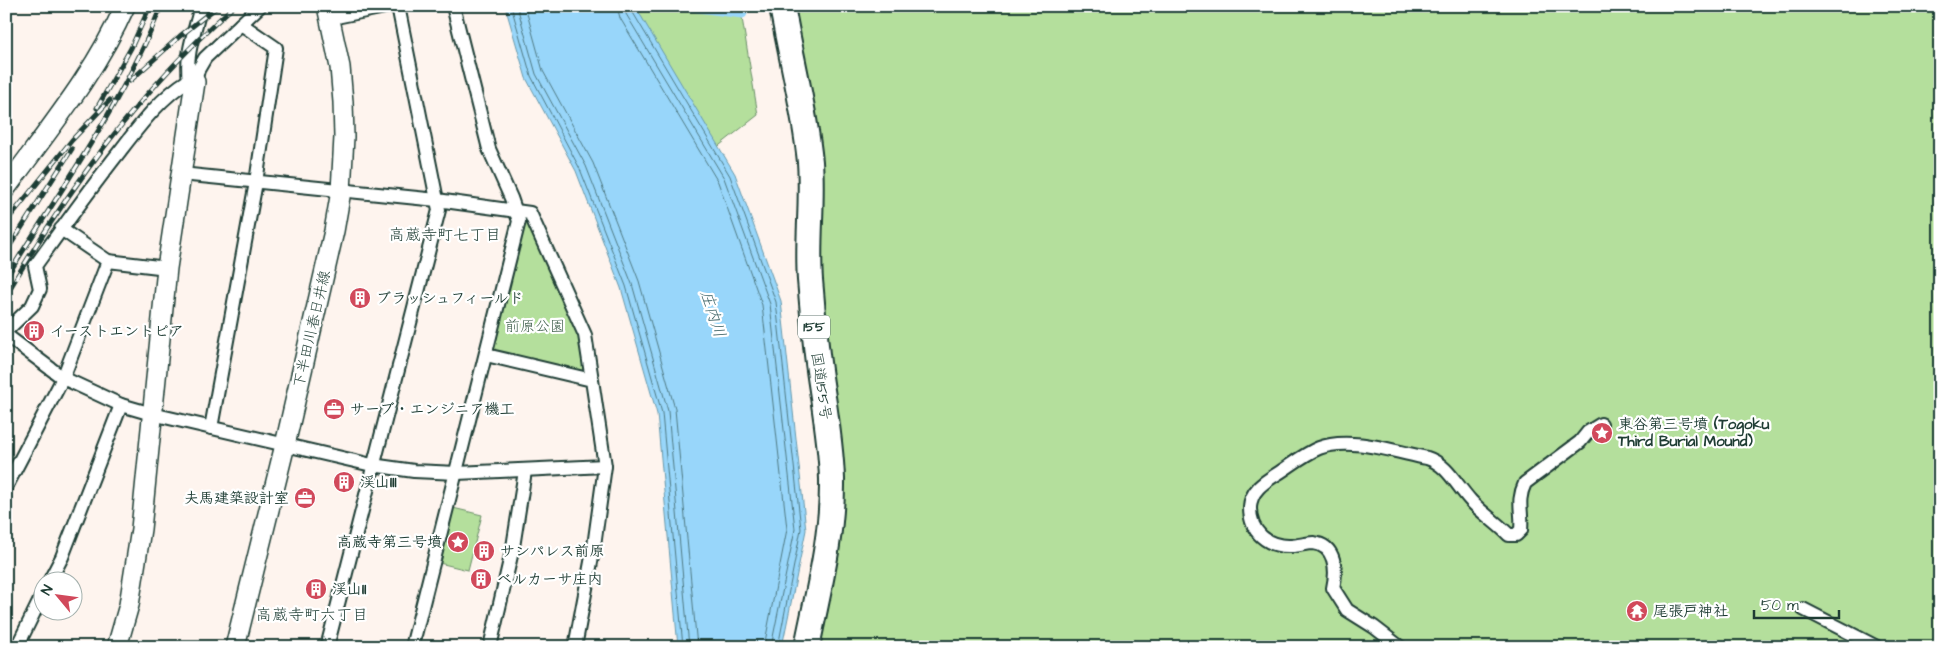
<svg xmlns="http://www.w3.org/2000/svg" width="1946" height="653" viewBox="0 0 1946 653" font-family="'Architects Daughter','Klee One',sans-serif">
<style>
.green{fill:#b4df9c;stroke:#6a8e68}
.water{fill:#98d6fa;stroke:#6899ab}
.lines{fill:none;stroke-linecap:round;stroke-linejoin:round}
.shore{stroke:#4f7a83;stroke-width:1}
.canal{stroke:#98d6fa;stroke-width:11}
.street-casing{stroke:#1f3d34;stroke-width:16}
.secondary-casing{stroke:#1f3d34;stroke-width:22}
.highway-casing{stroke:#1f3d34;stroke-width:28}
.street{stroke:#fff;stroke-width:12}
.secondary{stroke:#fff;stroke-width:19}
.highway{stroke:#fff;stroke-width:24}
.rail-casing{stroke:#1f3d34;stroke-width:5}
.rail{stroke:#fff;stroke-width:3;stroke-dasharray:9;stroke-linecap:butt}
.labels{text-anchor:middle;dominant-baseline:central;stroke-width:4.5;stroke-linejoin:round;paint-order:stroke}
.shield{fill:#fff;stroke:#627771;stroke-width:1}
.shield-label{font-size:14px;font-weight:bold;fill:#1f3d34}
.poi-label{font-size:15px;font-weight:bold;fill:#1f3d34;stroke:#fff;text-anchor:start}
.park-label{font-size:15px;fill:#3d5d49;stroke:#fff}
.street-label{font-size:15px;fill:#1f3d34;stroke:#fff}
.neighbourhood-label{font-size:16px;fill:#1f3d34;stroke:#fff}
.water-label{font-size:16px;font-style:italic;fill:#3d6366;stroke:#fff}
</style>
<rect width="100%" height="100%" fill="#fef4ee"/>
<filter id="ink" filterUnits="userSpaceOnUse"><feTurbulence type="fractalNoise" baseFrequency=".02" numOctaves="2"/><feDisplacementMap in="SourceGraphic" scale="10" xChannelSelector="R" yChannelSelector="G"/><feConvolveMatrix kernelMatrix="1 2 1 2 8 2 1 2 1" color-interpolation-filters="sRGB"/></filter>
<g filter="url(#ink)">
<g class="green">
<polygon points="558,6 740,6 758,115 706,156"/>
<polygon points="792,6 1940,6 1940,647 1099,647 1097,645 1092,647 807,647 815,618 825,373"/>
<polygon points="529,222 579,336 586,370 582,373 495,353 493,347 524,223"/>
<polygon points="453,508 482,515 468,570 439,563"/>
</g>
<polygon class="water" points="505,6 635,6 735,174 781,301 806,530 782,647 678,647 657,414 621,288 576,171 526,78"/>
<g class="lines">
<g class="shore">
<polyline points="511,6 531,76 580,169 626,286 662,413 683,647"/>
<polyline points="517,6 536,74 586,166 632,284 668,411 689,647"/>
<polyline points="525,6 543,71 593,163 639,281 675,409 697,647"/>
<polyline points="617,6 620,18 718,182 762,305 787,529 764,647"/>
<polyline points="624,6 626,14 724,178 770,304 795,529 771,647"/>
<polyline points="631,6 632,11 730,176 776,302 801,529 778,647"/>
</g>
<polyline class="canal" points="691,6 742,13"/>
<g class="street-casing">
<g id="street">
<polyline points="331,18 390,6"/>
<path d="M189 80C185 54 195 31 201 6"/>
<polyline points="181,174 437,200 530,213 585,335 592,380"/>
<polyline points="61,229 108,261 167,268"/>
<path d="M6 331 32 306 40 289 35 266C63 227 90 189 120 151 140 125 161 97 189 80L195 82 198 70 205 58 260 6"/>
<polyline points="6,335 63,378 121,405 152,414 372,465 414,471 457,473 605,466"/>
<polyline points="486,355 592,380 605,466 594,546 575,647"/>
<polyline points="211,428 256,182 276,48 241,24"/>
<polyline points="6,487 63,378 108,261"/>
<polyline points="50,580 62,557 121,405"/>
<polyline points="1803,609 1877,647"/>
<polyline points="17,647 42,596"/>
<polyline points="327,647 439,210 398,6"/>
<polyline points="412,647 519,221 511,198 489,149 453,6"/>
<polyline points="490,647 513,547 525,471"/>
<path d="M1400 647 1374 627 1347 610 1333 588C1337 571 1336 545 1313 543 1306 543 1298 546 1291 546 1267 547 1250 532 1250 508 1250 491 1264 482 1277 474 1290 466 1304 454 1319 448 1349 436 1396 452 1427 458 1447 464 1457 486 1471 501 1482 513 1497 523 1509 535H1516L1521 530C1523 512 1516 502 1525 483L1580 442 1588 432 1601 424"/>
</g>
</g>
<g class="secondary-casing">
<g id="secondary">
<path d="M6 188C48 130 96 72 125 6"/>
<polyline points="117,647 129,605 141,529 167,268 195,82"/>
<polyline points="235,647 285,445 334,231 341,191 344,137 343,102 340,67 327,6"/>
</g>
</g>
<g class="highway-casing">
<path id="highway" d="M782 6C791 58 805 110 810 162 813 202 807 241 810 280 813 312 815 345 820 377 825 411 831 445 832 479 833 535 818 592 807 647"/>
</g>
<use href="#street" class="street"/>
<use href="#secondary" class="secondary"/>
<use href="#highway" class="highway"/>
<g class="rail-casing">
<g id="rail">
<polyline points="130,81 180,36 218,6"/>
<polyline points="97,108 131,48 150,6"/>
<polyline points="6,222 72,140 110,100"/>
<polyline points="6,252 72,149"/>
<path d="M6 278C59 192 125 100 161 6"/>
<path d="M6 295C71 184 138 93 234 6"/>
</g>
</g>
<use href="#rail" class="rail"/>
</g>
</g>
<defs>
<g id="building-disc" transform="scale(1.125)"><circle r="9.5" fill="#d1495b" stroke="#fff"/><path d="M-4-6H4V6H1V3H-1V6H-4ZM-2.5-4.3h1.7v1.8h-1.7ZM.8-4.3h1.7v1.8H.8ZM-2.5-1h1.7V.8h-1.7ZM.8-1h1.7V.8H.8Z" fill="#fff"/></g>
<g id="office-disc" transform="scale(1.125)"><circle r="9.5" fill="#d1495b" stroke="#fff"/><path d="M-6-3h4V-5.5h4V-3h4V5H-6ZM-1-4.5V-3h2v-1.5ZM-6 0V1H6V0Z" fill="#fff"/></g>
<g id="sight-disc" transform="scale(1.125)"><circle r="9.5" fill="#d1495b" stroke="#fff"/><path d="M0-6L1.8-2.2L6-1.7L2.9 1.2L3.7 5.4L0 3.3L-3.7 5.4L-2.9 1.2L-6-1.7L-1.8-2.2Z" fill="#fff"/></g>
<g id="temple-disc" transform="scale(1.125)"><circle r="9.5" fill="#d1495b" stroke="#fff"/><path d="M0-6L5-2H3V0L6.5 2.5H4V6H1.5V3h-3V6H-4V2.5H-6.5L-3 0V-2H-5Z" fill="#fff"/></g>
</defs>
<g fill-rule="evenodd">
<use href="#building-disc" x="360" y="298"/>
<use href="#building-disc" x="34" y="331"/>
<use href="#office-disc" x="334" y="409"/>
<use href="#sight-disc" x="1602" y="433"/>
<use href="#building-disc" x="344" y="482"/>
<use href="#office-disc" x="305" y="498"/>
<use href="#sight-disc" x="458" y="542"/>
<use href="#building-disc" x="484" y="551"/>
<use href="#building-disc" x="481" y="579"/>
<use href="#building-disc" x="316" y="589"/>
<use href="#temple-disc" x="1637" y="611"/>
</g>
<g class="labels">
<rect class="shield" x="798" y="315.5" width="32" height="23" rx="4"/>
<g class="shield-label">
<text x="814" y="327">155</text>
</g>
<g class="poi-label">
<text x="376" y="298">ブラッシュフィールド</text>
<text x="50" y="331">イーストエントピア</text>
<text x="350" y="409">サーブ・エンジニア機工</text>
<text x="1618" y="424">東谷第三号墳 (Togoku<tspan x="1618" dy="17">Third Burial Mound)</tspan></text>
<text x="360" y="482">渓山III</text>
<text x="289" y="498" text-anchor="end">夫馬建築設計室</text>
<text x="442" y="542" text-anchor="end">高蔵寺第三号墳</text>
<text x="500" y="551">サンパレス前原</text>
<text x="497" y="579">ベルカーサ庄内</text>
<text x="332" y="589">渓山II</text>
<text x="1653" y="611">尾張戸神社</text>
</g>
<g class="park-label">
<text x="535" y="326">前原公園</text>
</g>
<g class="street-label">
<text transform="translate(312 329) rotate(-77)">下半田川春日井線</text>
<text transform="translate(821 386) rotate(82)">国道155号</text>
</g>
<g class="neighbourhood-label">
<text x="445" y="235">高蔵寺町七丁目</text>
<text x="312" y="615">高蔵寺町六丁目</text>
</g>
<g class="water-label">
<text transform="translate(713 314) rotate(72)">庄内川</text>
</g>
</g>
<rect width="1946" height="653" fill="none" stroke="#fff" stroke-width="25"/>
<rect x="12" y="12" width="1921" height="628" fill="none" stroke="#1f3d34" stroke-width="2" filter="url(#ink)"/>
<g transform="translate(58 596) rotate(299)"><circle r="24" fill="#ffffff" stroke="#a5b1ae"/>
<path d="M0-4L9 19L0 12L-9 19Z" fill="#d1495b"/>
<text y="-8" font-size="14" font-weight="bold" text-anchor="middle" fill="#1f3d34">N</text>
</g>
<path d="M1754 610v8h85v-8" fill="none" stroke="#1f3d34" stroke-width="2.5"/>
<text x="1761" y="610" font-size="15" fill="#1f3d34" stroke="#ffffff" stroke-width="4" paint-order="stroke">50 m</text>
</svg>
